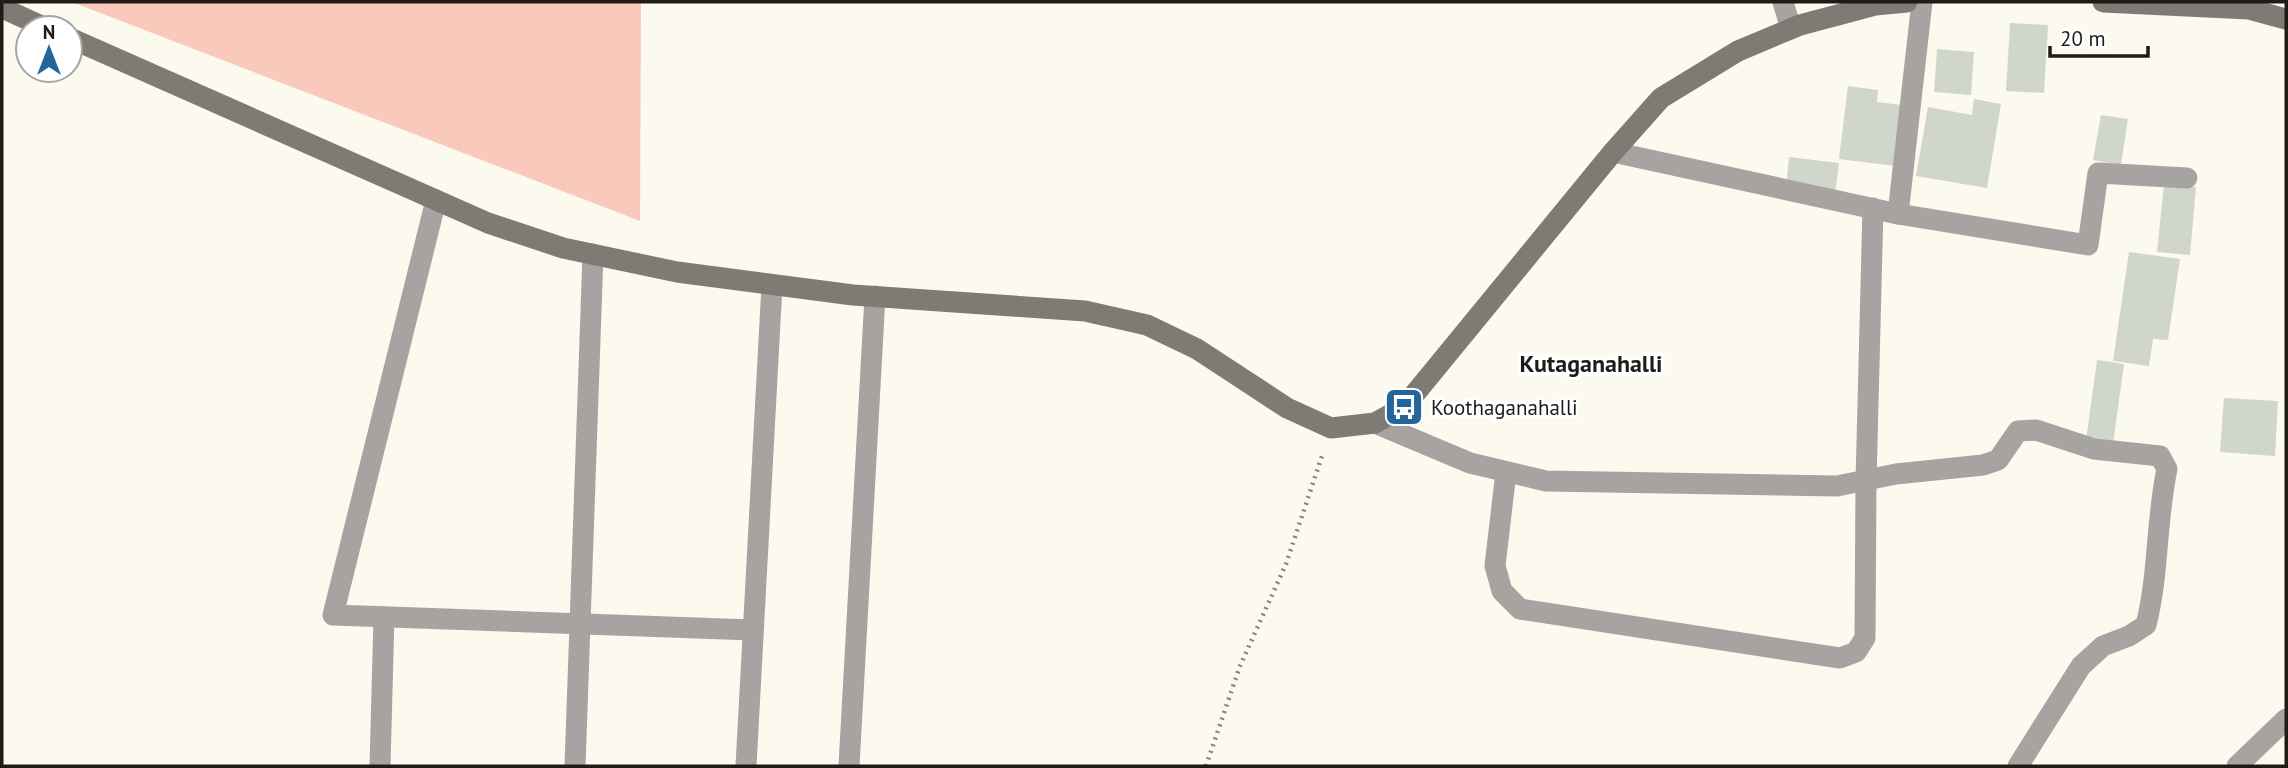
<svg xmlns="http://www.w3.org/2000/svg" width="2288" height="768" viewBox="0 0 2288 768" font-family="'PT Sans',sans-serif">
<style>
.green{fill:#f9c9bc}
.building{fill:#d1d6cb}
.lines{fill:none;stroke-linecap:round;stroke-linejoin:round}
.path{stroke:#86847d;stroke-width:4.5;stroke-dasharray:2 5;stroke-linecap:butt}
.street{stroke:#a7a3a0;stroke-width:21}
.secondary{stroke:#807a75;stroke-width:21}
.labels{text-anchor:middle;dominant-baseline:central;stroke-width:7;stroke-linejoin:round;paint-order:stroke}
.poi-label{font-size:21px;fill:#1d1c18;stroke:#fff;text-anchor:start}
.quarter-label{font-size:24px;font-weight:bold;fill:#1d1c18;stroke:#fff}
</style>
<rect width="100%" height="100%" fill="#fcf9ee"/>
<polygon class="green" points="72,2 641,2 640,221"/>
<g class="building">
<polygon points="2010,23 2048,25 2044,93 2006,91"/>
<polygon points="1937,49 1974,52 1971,95 1934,92"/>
<polygon points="1848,86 1878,90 1877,102 1902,105 1895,166 1839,159"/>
<polygon points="1974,99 2001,104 1987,188 1916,176 1928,107 1972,115"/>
<polygon points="2101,115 2128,119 2121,165 2093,160"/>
<polygon points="1789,157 1839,163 1835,195 1786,189"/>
<polygon points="2164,184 2196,187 2190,255 2157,252"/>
<polygon points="2129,252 2180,259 2168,340 2153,339 2149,366 2113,361"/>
<polygon points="2097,360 2124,364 2113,444 2086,440"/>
<polygon points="2224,398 2278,401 2275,456 2220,452"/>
</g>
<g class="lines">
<polyline class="path" points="1206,766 1240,666 1286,564 1323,453"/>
<g class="street">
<polyline points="1783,2 1791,29"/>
<polyline points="1613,152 1898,214 2088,245 2098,173 2187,178"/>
<polyline points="436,200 333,615 753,630"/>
<polyline points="1898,214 1922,2"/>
<path d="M1375 423 1470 463 1546 481 1837 486 1896 474 1983 465 1998 460 2018 431 2036 430 2094 449 2160 456 2167 469C2156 520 2159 574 2146 625L2129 636 2103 646 2081 666 2018 766"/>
<polyline points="1506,472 1495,566 1502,591 1520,609 1840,658 1856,652 1865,638 1866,482 1873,208"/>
<polyline points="380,766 384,617"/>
<polyline points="575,766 593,254"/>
<polyline points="746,766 772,285"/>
<polyline points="849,766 875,296"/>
<polyline points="2237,766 2286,719"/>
</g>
<g class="secondary">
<polyline points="2103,2 2249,9 2286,19"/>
<polyline points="2,8 46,28"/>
<polyline points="70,38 488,223 563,248 677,272 853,295 1085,311 1147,325 1197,349 1287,408 1331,428 1375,423 1404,407 1613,152 1661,98 1738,51 1800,25 1875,5 1907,2"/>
</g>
</g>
<defs>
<g id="bus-square" transform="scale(2.0125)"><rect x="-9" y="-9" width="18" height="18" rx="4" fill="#24659b" stroke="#fff"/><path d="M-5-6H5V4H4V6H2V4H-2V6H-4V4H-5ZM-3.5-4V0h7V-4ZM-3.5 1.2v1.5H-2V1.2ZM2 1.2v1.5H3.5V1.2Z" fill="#fff"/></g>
</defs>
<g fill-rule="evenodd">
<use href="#bus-square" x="1404" y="407"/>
</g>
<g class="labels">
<g class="poi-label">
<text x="1431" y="407">Koothaganahalli</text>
</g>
<g class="quarter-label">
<text x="1591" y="363">Kutaganahalli</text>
</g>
</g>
<rect width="2288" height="768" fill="none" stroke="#1d1c18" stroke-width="7"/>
<g transform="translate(49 49)"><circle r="33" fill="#ffffff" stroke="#a5a4a3" stroke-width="2"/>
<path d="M0-5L12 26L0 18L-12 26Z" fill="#24659b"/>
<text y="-10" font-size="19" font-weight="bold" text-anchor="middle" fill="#1d1c18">N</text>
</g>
<path d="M2050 46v10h98v-10" fill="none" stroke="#1d1c18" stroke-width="3.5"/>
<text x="2060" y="46" font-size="21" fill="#1d1c18" stroke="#ffffff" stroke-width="5" paint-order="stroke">20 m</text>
</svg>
